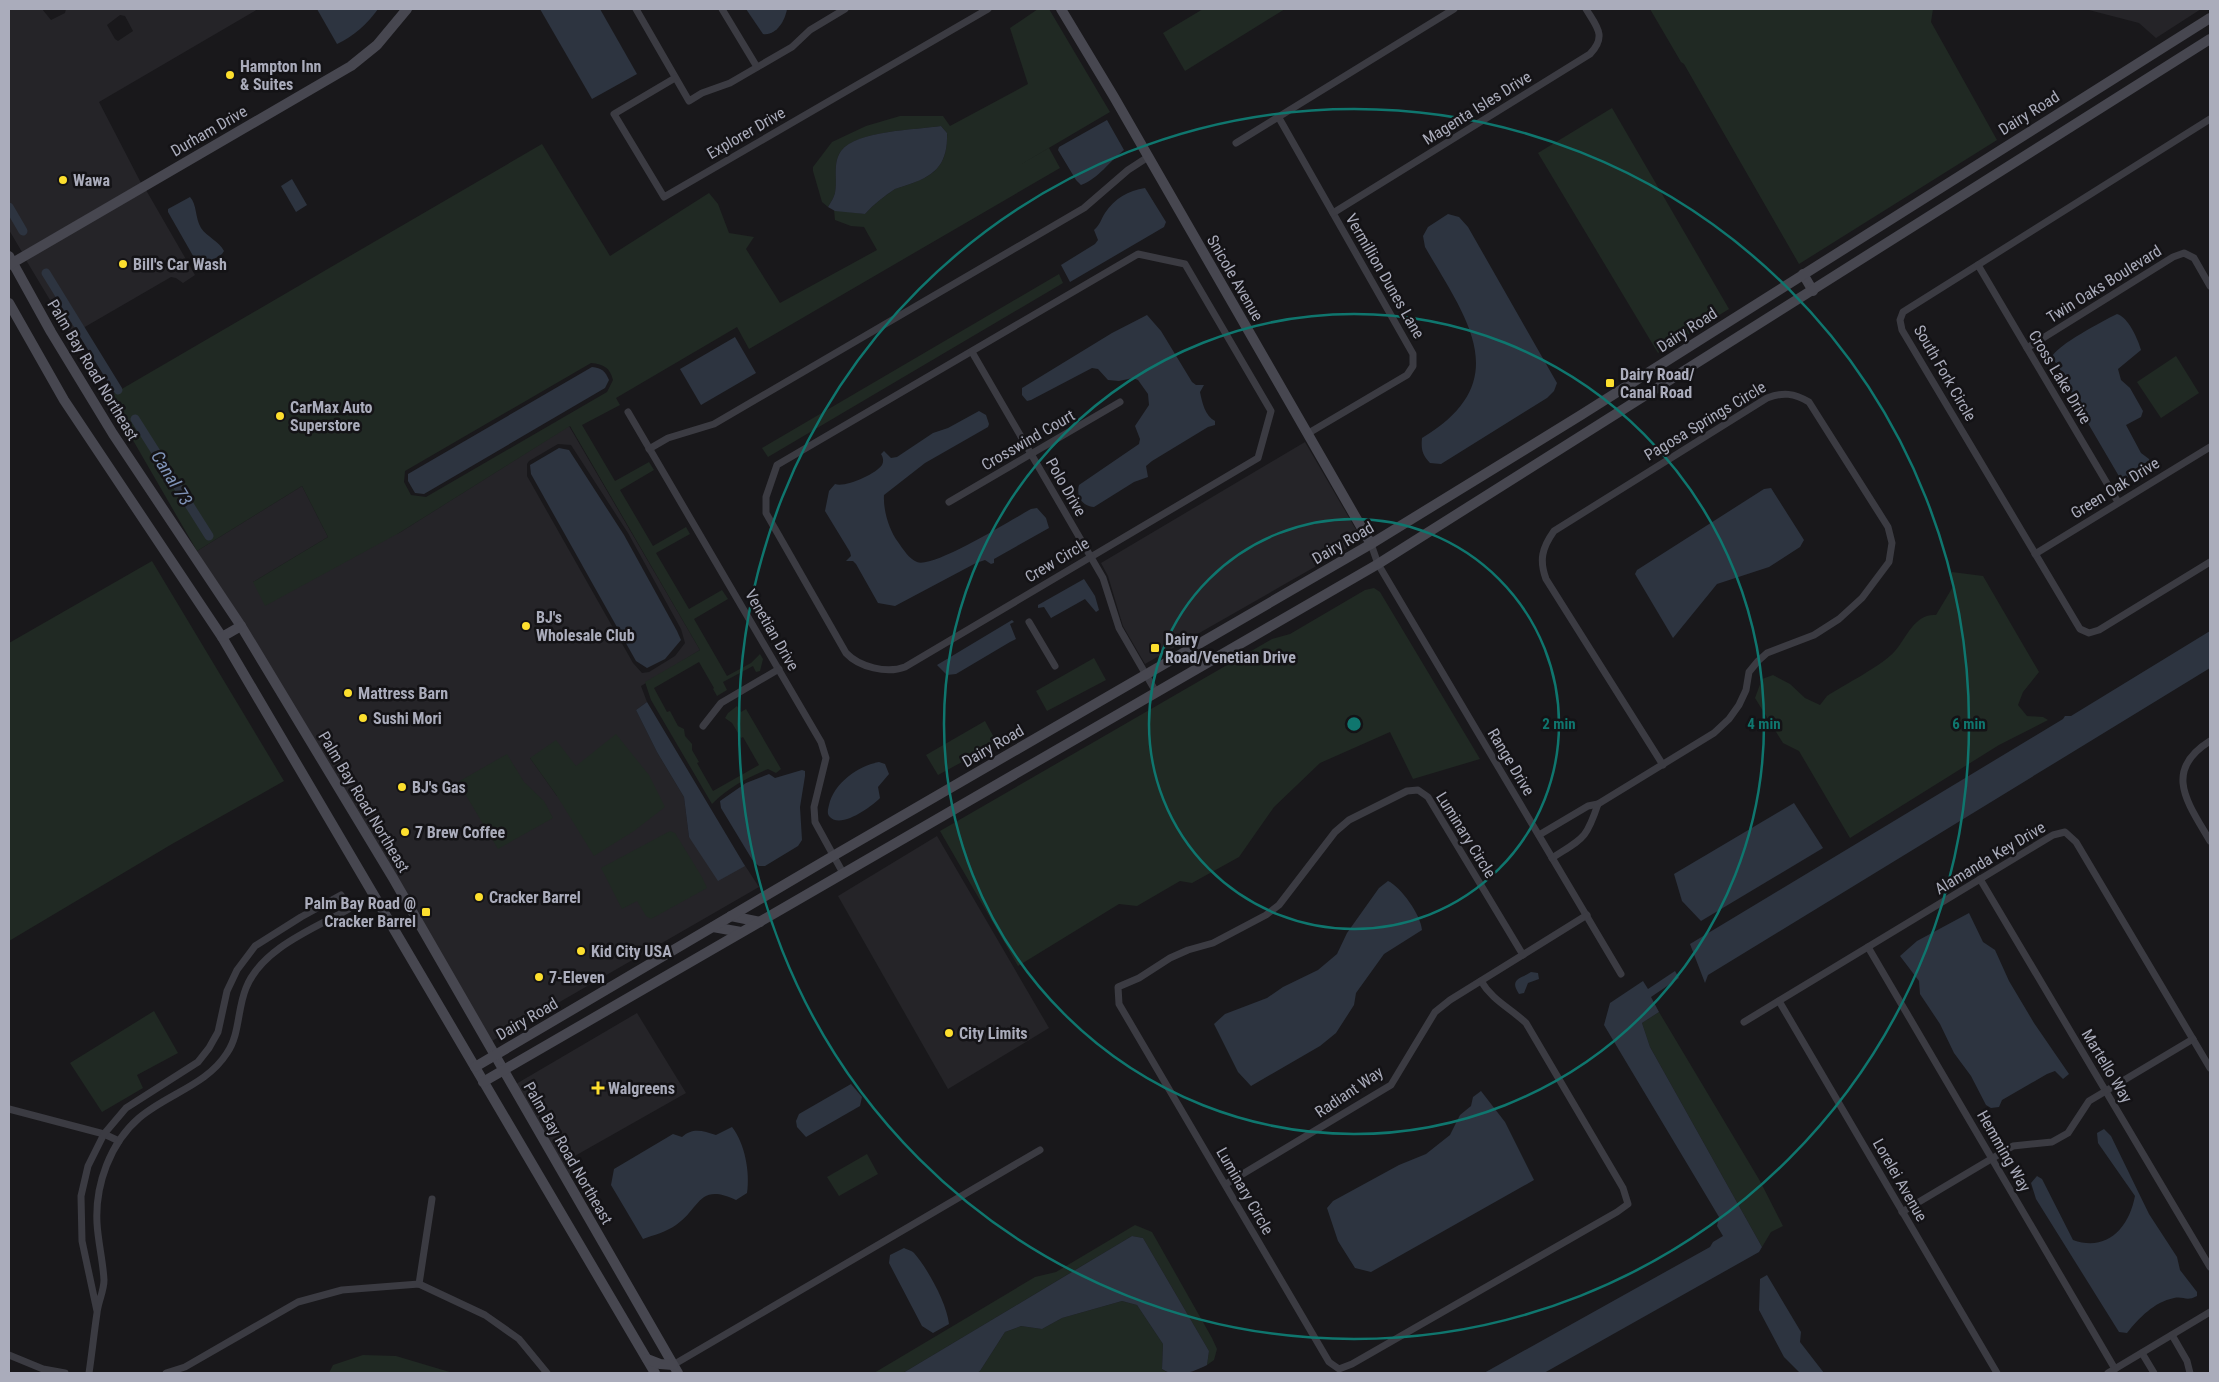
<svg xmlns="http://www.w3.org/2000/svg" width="2219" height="1382" viewBox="0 0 2219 1382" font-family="'Roboto Condensed',sans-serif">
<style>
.built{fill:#252428;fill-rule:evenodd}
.green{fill:#202923;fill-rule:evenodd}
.water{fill:#2d3440}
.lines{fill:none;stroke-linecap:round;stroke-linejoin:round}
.canal{stroke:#2d3440;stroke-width:9}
.street{stroke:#3b3b42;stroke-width:7}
.secondary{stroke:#474750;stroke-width:10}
.ring{fill:none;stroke:#0f766e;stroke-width:2.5}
.poi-dot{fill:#fddf2e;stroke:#141316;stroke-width:2}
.labels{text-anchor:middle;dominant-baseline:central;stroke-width:5;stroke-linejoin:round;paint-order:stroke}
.poi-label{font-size:16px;font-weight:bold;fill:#aaacbb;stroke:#141316;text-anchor:start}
.street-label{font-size:16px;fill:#aaacbb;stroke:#141316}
.water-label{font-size:18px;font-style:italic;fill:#7f93b8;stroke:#141316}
.centre{fill:#0f766e;stroke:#141316;stroke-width:2.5}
.ring-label{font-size:15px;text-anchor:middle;font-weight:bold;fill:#0f766e;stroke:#141316;stroke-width:5;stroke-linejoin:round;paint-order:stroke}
</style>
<rect width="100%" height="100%" fill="#19181b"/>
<g class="built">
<path d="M9 9H42L51 20 65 13 66 9H258L99 102 141 183 22 252 9 230ZM120 15 125 16 133 31 118 41 115 39 107 25Z"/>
<polygon points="2085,9 2201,9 2156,38 2139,23"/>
<polygon points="146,190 195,275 183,283 176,278 171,277 71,335 26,260"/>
<path d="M569 426 700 650 641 686 647 702 636 710 657 752 684 797 689 837 745 865 744 864 759 887 492 1041 197 551 302 486 328 537 253 582 399 533ZM558 444 571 445 628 533 681 629 685 643 675 656 649 672 642 673 633 663 527 476V464L529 461ZM530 758 576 766 557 796Z"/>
<polygon points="1305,442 1362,540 1145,664 1123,626 1108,576 1101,563"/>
<polygon points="937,836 1049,1028 948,1089 838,896"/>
<polygon points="637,1013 686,1093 573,1157 571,1161 576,1170 569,1175 516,1084"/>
</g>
<g class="green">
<path d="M1038 9H1049L1110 112 989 183 1049 148 1060 168 749 349 737 327 616 398 620 405 582 425 615 481 649 462 654 470 620 490 653 546 686 527 690 534 656 553 689 609 722 590 728 599 694 619 727 676 751 663 760 654 763 659 760 671 756 672 753 666 723 682 727 690 717 696 713 689 714 688 699 662 654 688 667 712 670 711 678 726 684 729 685 736 692 744V750L699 762 697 763 713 791 759 765 743 737 741 738 732 723 725 718 728 713 737 706 741 712 746 709 781 769 776 773 768 769C747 778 729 787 712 804L651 700 645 682 700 650 570 426 399 533 265 606 253 582 328 537 302 486 197 551 108 397 542 144 610 256 709 193 718 204 729 233 754 237 746 249 780 303 877 250 864 227 851 226 835 220 834 210 865 214C874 204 884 196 895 189 900 187 905 186 910 184 937 175 948 162 947 133L941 126C916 130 858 130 841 151 832 164 838 179 835 193 834 197 831 202 828 207L822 202 813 171V167L832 142 866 126 900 116H943L950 126 1028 84 1010 28ZM591 363C604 364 610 368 613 380L607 392 426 497 411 495 404 482 405 471Z"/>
<polygon points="1203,9 1285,9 1185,71 1163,33"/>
<polygon points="1650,9 1933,9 1931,22 1997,140 1799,264 1684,64 1681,62"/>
<polygon points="1612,108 1729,309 1658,353 1538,153"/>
<polygon points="1059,274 1063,283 768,457 762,448"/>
<polygon points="2176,356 2199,393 2161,418 2137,382"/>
<polygon points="152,561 284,781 172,844 9,941 9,643"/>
<path d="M1952 572 1983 576 2039 672 2023 692 2018 705 2027 716 2043 717 2048 720 1999 745 1850 838 1799 751 1783 743 1755 698 1762 679 1773 675 1790 684 1805 698 1820 705 1827 696C1844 685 1883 665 1895 651 1907 637 1915 613 1936 615L1954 585 1950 579Z"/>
<polygon points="1374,588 1380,592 1480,759 1413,779 1390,732 1320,763 1274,807 1239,857 1192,883 1180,881 1137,906 1119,904 1018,966 940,831 1272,639 1290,634 1365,590"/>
<polygon points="1094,658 1106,680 1047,711 1036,691"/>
<polygon points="985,721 997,743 938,775 926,755"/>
<polygon points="616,734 649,775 665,807 634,831 594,856 557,796 530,758 556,740 576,766"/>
<polygon points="507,754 524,782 544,801 553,818 498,849 458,782"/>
<polygon points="670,831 675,833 702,877 707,888 651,919 646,916 637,901 622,909 601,868"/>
<polygon points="154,1011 178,1053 137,1075 143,1088 102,1112 70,1063"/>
<polygon points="1659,1012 1760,1181 1783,1226 1771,1232 1762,1247 1650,1047 1642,1023"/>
<polygon points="867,1154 878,1174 839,1196 827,1177"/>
<polygon points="1135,1225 1152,1232 1212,1338 1217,1349 1214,1360 1207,1365 1209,1351 1143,1238 1132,1236 903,1373 874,1373 1035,1277 1056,1272"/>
<polygon points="1122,1301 1137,1305 1163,1344 1162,1369 1168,1373 977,1373 980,1371 1005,1332 1021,1326 1042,1329 1062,1318"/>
<polygon points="363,1355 396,1356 453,1373 329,1373 333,1365"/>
</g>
<g class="water">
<path d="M317 9H378C368 23 353 37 337 44Z"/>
<polygon points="540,9 600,9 637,74 592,99"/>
<path d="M746 9H787C785 21 776 36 763 34Z"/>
<path d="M1107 120 1124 150C1110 161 1098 179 1081 185L1076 180 1058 150 1059 147Z"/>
<path d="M941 126 947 133C948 162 937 175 910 184 905 186 900 187 895 189 884 196 874 204 865 214L835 211 828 207C831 202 834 197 835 193 838 179 832 164 841 151 857 130 916 130 941 126Z"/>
<polygon points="292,179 307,205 296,212 281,186"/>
<path d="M1145 188 1166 222 1164 227 1070 282 1061 265 1095 244 1098 240 1094 230C1100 225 1101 219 1105 213 1115 198 1128 191 1145 188Z"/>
<path d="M190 197C197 204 195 218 201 228 207 237 219 241 224 251L222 254 200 268 168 212V209Z"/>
<path d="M1448 214 1459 217 1468 227 1557 383 1554 391 1547 398 1441 464 1430 463C1422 455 1421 449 1422 438 1517 381 1466 318 1425 247L1423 236 1428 227Z"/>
<path d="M2117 314C2128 317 2138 339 2141 350L2118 369 2121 380 2130 388 2143 411 2141 417 2126 425 2141 453 2149 459 2150 463 2124 480 2120 478 2079 408 2061 371 2052 357C2057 345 2103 321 2117 314Z"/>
<path d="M1147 315 1161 331 1192 382 1196 385H1204L1200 392C1202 402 1205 416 1215 421V425L1208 427 1152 461 1146 466 1148 477 1134 482 1094 507C1082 506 1076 496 1079 485L1139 444 1140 439 1135 426 1149 405 1148 394 1138 380 1133 378 1119 381 1108 380 1098 369 1092 368 1031 400 1027 401 1022 395V388L1112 333Z"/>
<polygon points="735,337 756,373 701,405 680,369"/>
<path d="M592 367C602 368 605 371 609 380L605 388 424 494 415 493 408 481V474Z"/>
<path d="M979 411 986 415 989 424 988 427 925 463 884 495C883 510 889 530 898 542 903 549 909 559 917 562 933 569 1013 519 1031 509L1037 508 1046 518 1049 528 994 559V563L991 564 985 560 976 563 895 606 878 603 856 564 853 561H846L851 556 850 552 825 511 829 491 835 484C845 488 876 474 882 465 884 461 883 457 881 454L884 451 891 458 897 457 933 433 948 428Z"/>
<polygon points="559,448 569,450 624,535 677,631 681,640 665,659 647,668 636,661 531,474 530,465"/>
<polygon points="1771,488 1804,540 1800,547 1769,567 1717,584 1673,638 1635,574 1637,570 1764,489"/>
<polygon points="1084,579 1095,596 1099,610 1096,612 1085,599 1051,618 1044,607 1038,608 1038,605"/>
<polygon points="1012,620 1014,622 1010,624 1016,639 1010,642 956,674 947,675 937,665"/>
<polygon points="2210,631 2210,668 1708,975 1705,983 1690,944 2063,719 2065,716 2071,716"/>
<polygon points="647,702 745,866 718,881 689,837 684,797 657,752 636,710"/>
<path d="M879 762 885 764 889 774 878 787 880 798C871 807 840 830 829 816 827 813 828 809 829 805 834 783 858 766 879 762Z"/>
<polygon points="802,770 805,771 805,776 800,807 802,840 798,846 765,866 759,866 753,861 721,808 720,801 746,783 769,774 775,778"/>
<polygon points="1794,803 1823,848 1701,921 1682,901 1674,874"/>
<path d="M1388 881C1401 887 1421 915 1422 930L1384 954 1356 993 1354 1005 1336 1033 1320 1046 1251 1086 1238 1072 1214 1024 1225 1014 1267 998 1283 987 1318 970 1337 954 1347 933 1379 888Z"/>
<polygon points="1969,913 1983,942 1995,950 2009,981 2034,1023 2069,1074 2063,1079 2055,1071 2047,1074 2002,1100 1999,1107 1991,1108 1986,1105 1971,1076 1954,1053 1940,1024 1920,994 1919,981 1900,956 1917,941"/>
<polygon points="1675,971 1679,978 1651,997 1659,1012 1642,1023 1650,1047 1762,1247 1759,1252 1544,1373 1484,1373 1710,1247 1713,1242 1723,1236 1717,1226 1719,1217 1604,1025 1610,1003 1643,981 1648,989"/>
<path d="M1531 972 1538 973 1539 979 1528 983 1524 993 1519 994C1508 978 1523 978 1531 972Z"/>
<polygon points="851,1084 862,1097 860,1106 806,1137 797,1127 796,1121 799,1114"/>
<polygon points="1481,1091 1505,1122 1534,1180 1371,1272 1355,1268 1338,1241 1327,1208 1333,1201 1399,1165 1426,1154 1450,1135 1460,1115 1471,1106 1473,1097"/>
<path d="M732 1127C745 1144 750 1172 747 1193L736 1200C698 1182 700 1209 676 1225 666 1232 654 1235 643 1239L611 1185 614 1169 673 1134 682 1137C693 1127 703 1131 716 1135Z"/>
<path d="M2104 1129 2111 1136 2149 1214 2177 1257 2180 1270 2197 1292V1296C2186 1302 2184 1296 2174 1298 2154 1302 2139 1318 2127 1333L2119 1332 2036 1199 2031 1183 2037 1176 2042 1179 2073 1240C2107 1252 2129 1228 2135 1196L2098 1143 2097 1133Z"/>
<path d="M1132 1236 1143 1238 1209 1351 1207 1365C1193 1372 1176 1379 1162 1369L1163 1344 1137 1305 1122 1301 1062 1318 1042 1329 1021 1326 1005 1332 980 1371 977 1373H903Z"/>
<path d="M904 1248C908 1250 911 1250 914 1253 928 1269 947 1304 949 1324L933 1333 922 1326 889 1263 890 1255Z"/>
<polygon points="1767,1275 1801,1332 1800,1342 1824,1373 1800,1373 1784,1357 1759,1310 1760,1279"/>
</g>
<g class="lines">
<g class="canal">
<polyline points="9,207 23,231"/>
<polyline points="46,273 118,390"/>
<polyline points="135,419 209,536"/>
</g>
<g class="street">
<polyline points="636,9 689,101 702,93 730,83 792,47 810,30 845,9"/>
<polyline points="722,9 757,67"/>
<polyline points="675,78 614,114 664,197 988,9"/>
<polyline points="1279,118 1413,354 1413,366 1407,375 1307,434"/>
<polyline points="2210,119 1903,312 1900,320 1902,330 2080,629 2089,633 2099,630 2210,562"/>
<polyline points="1236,143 1454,9"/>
<path d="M1333 213 1590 54C1607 36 1597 27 1586 9"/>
<path d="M1138 254 1185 264 1271 411 1258 458 905 667C887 674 859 667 846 653L766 513V497L777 465Z"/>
<polyline points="1978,265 2118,502"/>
<polyline points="2027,348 2173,257 2184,253 2194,258 2210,286"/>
<polyline points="972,352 1103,578 1119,628 1156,692"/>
<polyline points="628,412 821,742 826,758 814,807 815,822 843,873"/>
<polyline points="649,449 668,438 714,424 1084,208 1128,170 1148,157"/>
<polyline points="949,502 1120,402"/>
<polyline points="1371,544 1378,564 1621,974"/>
<polyline points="2035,554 2210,447"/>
<polyline points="1029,622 1055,666"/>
<polyline points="703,726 721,703 779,669"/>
<path d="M2210 741C2162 771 2188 803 2210 841"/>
<path d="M1539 835 1588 806 1598 804 1714 733 1729 719 1739 705 1746 690 1749 672 1758 661 1767 653 1814 635 1839 619 1862 598 1889 562 1892 543 1888 527 1809 402C1794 393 1783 392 1767 398L1554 531C1542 548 1539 560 1546 579L1663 765"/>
<path d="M1552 858C1583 838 1586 840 1598 804"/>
<polyline points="1980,879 2210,1267"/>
<polyline points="1868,947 2115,1369"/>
<path d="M1481 981C1492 1000 1510 1008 1526 1023L1623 1188 1628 1204 1617 1212 1352 1364 1339 1369 1329 1362 1119 1004 1118 987 1139 978 1170 958 1188 950 1213 943 1266 915 1279 905 1335 832 1349 820 1407 791 1418 790 1428 797 1523 955"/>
<polyline points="1779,1001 1997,1373"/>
<polyline points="1744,1022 2053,835 2065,832 2076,842 2210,1068"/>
<polyline points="9,1109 104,1134 119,1141"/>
<polyline points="1226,1184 1391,1085 1435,1012 1450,1000 1587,915"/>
<polyline points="1902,1212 2013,1146 2052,1142 2068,1133 2089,1101 2193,1039"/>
<polyline points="419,1284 432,1199"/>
<polyline points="2172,1335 2187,1361 2190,1373"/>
<polyline points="2142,1353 2154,1373"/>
<polyline points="9,1355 43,1369 65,1373"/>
<polyline points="673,1365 1040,1150"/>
<path d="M89 1373C92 1353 94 1333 97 1313 98 1302 104 1291 104 1280 103 1261 98 1242 97 1223 95 1185 110 1143 139 1118 167 1094 207 1085 227 1053 240 1034 237 1010 246 988 262 948 315 928 349 909L341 895 301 917 255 946 237 970 227 991 218 1032 209 1048 198 1062 126 1108 104 1134 88 1166 81 1196 82 1241 97 1311"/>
<polyline points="166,1373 185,1367 298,1302 342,1290 419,1284 485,1315 519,1339 547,1373"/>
<polyline points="2108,1373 2210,1312"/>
</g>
<g class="secondary">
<polyline points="1061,9 1114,97 1371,544"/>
<polyline points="9,256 51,332 113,434 241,626 393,878 678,1373"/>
<polyline points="9,265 351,66 377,45 407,9"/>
<polyline points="1803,274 1813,291"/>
<polyline points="9,303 64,400 222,637 655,1373"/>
<polyline points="222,637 241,626"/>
<polyline points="731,916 760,922"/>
<polyline points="713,927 741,932"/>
<polyline points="475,1067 833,856 1371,544 1581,415 2210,18"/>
<polyline points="483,1082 1378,564 2210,39"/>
<polyline points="647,1359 660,1364 673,1365"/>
</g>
</g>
<g class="ring">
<circle cx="1354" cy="724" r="205"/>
<circle cx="1354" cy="724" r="410"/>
<circle cx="1354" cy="724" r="615"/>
</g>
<g class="poi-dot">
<circle cx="230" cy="75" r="5"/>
<circle cx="63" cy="180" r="5"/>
<circle cx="123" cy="264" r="5"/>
<rect x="1605" y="378" width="10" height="10" rx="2.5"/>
<circle cx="280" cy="416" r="5"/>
<circle cx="526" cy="626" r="5"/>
<rect x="1150" y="643" width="10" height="10" rx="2.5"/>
<circle cx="348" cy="693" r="5"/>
<circle cx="363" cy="718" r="5"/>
<circle cx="402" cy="787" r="5"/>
<circle cx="405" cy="832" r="5"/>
<circle cx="479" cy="897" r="5"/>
<rect x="421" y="907" width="10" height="10" rx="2.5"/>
<circle cx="581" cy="951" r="5"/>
<circle cx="539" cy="977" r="5"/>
<circle cx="949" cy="1033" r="5"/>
<path d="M595.5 1080.5h5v5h5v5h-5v5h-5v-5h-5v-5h5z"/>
</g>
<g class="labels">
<g class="poi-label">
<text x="240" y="66">Hampton Inn<tspan x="240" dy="18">&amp; Suites</tspan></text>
<text x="73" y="180">Wawa</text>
<text x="133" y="264">Bill's Car Wash</text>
<text x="1620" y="374">Dairy Road/<tspan x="1620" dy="18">Canal Road</tspan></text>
<text x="290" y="407">CarMax Auto<tspan x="290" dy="18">Superstore</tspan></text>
<text x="536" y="617">BJ's<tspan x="536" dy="18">Wholesale Club</tspan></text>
<text x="1165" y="639">Dairy<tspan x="1165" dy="18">Road/Venetian Drive</tspan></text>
<text x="358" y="693">Mattress Barn</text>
<text x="373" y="718">Sushi Mori</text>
<text x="412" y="787">BJ's Gas</text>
<text x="415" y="832">7 Brew Coffee</text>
<text x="489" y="897">Cracker Barrel</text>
<text x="416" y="903" text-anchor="end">Palm Bay Road @<tspan x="416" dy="18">Cracker Barrel</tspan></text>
<text x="591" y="951">Kid City USA</text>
<text x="549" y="977">7-Eleven</text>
<text x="959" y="1033">City Limits</text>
<text x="608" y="1088">Walgreens</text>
</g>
<g class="street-label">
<text transform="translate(1477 108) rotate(-32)">Magenta Isles Drive</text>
<text transform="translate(2029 113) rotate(-32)">Dairy Road</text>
<text transform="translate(209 131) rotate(-30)">Durham Drive</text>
<text transform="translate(746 133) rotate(-30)">Explorer Drive</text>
<text transform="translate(1385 276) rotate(60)">Vermillion Dunes Lane</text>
<text transform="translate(1235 278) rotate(60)">Snicole Avenue</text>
<text transform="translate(2104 284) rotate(-32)">Twin Oaks Boulevard</text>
<text transform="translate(1687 330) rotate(-33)">Dairy Road</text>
<text transform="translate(93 370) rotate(59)">Palm Bay Road Northeast</text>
<text transform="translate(1945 373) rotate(60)">South Fork Circle</text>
<text transform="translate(2060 377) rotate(59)">Cross Lake Drive</text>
<text transform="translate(1705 421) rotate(-31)">Pagosa Springs Circle</text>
<text transform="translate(1028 440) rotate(-30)">Crosswind Court</text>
<text transform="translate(1066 487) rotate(60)">Polo Drive</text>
<text transform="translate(2115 488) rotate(-32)">Green Oak Drive</text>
<text transform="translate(1343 543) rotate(-30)">Dairy Road</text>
<text transform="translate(1057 560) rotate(-31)">Crew Circle</text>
<text transform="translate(772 630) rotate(60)">Venetian Drive</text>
<text transform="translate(993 746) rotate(-30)">Dairy Road</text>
<text transform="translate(1511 762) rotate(59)">Range Drive</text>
<text transform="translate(364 802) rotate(59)">Palm Bay Road Northeast</text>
<text transform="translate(1466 835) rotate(58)">Luminary Circle</text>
<text transform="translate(1990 858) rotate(-31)">Alamanda Key Drive</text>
<text transform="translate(527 1019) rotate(-30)">Dairy Road</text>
<text transform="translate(2107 1066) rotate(59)">Martello Way</text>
<text transform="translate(1349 1092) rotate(-34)">Radiant Way</text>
<text transform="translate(2004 1151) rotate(60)">Hemming Way</text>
<text transform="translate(568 1153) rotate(60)">Palm Bay Road Northeast</text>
<text transform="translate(1900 1180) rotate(60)">Lorelei Avenue</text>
<text transform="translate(1245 1191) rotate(60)">Luminary Circle</text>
</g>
<g class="water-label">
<text transform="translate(172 478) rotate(58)">Canal 73</text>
</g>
</g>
<circle cx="1354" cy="724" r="8" class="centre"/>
<g class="ring-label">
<text x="1559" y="729">2 min</text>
<text x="1764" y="729">4 min</text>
<text x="1969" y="729">6 min</text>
</g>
<rect width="2219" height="1382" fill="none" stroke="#aaacbb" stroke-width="20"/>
</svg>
